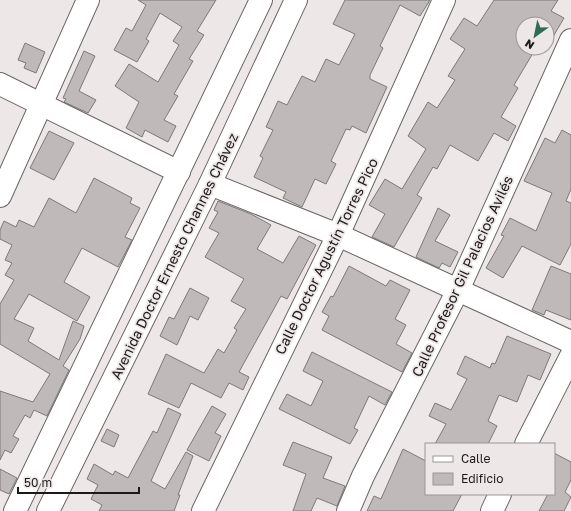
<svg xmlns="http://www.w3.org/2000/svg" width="571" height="511" viewBox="0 0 571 511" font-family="'Golos Text',sans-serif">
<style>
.building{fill:#c0b9ba;stroke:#7f7879}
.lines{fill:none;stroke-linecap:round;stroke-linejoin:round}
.minor-casing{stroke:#6b6566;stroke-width:24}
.minor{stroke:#fff;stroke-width:22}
.labels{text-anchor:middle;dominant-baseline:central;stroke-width:3.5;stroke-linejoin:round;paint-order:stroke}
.street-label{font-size:14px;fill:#1c1919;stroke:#eee7e8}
</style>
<rect width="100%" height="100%" fill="#eee7e8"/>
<g class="building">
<polygon points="138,0 216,0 197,31 204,35 189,59 193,61 174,94 178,96 164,120 176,126 168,142 145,130 142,137 126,128 139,102 115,86 129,64 158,82 179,45 173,41 182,27 160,13 146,39 149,41 137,62 114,50 126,28 132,31 146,5"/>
<polygon points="345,0 430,0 420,16 400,5 380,46 383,48 370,75 370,79 387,87 366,133 352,126 350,130 346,129 331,161 336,164 326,184 315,179 302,207 283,198 286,192 254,177 263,158 260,156 273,130 266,127 278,101 287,105 302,76 315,82 326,59 339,65 355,34 333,24"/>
<polygon points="494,0 558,0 551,11 564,18 547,47 547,24 523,24 523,48 536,48 514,85 518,88 501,117 516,126 508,141 494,133 478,161 450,145 437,169 433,167 417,195 422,198 394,247 372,237 385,214 369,205 385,179 402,189 426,149 408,136 428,102 437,108 455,80 448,76 465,49 450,39 464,18 477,26"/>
<polygon points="25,43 45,52 36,73 24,68 26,63 18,60"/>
<polygon points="84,51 95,56 79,91 96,100 88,113 64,102 66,99 63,98"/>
<polygon points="562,130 571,135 571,189 566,201 571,203 571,244 560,265 522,246 503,278 486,268 504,236 501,235 510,218 536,231 552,193 524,181 545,138 555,143"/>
<polygon points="49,131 74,143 54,180 30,168"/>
<polygon points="94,178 132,198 130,203 140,208 125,237 132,240 118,267 82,248 64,282 90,297 77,321 29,294 14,319 34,328 28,341 59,360 73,321 84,326 80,339 63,366 69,370 47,416 34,410 30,418 25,415 13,436 19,439 11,453 5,450 0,460 0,391 33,402 50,374 0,344 0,304 14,280 5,275 12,263 5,260 12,245 0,239 0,230 4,221 16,227 19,220 34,227 49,198 76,213"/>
<polygon points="218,201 251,214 271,225 257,249 283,263 299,236 316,245 287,299 281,296 239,372 249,377 243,390 229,383 221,398 191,383 179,408 148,394 166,354 204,373 218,349 224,353 237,330 234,328 246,309 231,301 244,279 205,257 219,233 209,228 218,212 214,210"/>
<polygon points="438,208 450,215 435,241 458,252 450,267 442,263 439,268 416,257"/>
<polygon points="349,266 386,286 390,280 410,290 395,319 406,325 396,344 412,353 402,372 322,330 329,316 322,312 331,296 333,297"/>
<polygon points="551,266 571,274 571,320 546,310 544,315 532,310"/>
<polygon points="190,288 209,298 198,320 190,316 177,345 160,336 169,317 174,319"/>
<polygon points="507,336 551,354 540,380 528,375 517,402 499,395 488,421 497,426 488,444 435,444 446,424 429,416 435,403 451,410 467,379 457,374 465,356 490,368 492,363 495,364"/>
<polygon points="312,352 392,392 385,405 369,396 354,428 358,430 350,444 279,409 287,394 311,406 323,381 303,371"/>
<polygon points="212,406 226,414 215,433 221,436 209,461 187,450"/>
<polygon points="168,408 181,414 151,481 165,489 186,452 193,456 178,495 180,495 174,511 99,511 102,505 91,499 98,485 87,479 94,464 113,475 115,471 128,478 153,431 157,433"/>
<polygon points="107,429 119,435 114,447 101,441"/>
<polygon points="293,442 332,457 323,478 345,486 337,506 317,498 311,511 293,511 306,474 283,465"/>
<polygon points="403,449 426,461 426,494 462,494 453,511 367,511 374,496 381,499"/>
<polygon points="554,453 571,462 571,480 565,492 571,497 564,511 539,511 548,494 554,494"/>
<polygon points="0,469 17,478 9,494 0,490"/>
</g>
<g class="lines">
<g class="minor-casing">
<g id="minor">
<polyline points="0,84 179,172"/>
<polyline points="210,184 338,235 571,342"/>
<polyline points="0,196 88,0"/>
<polyline points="526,444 571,356"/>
<polyline points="15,511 261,0"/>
<polyline points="48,511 210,184 296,0"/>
<polyline points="203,511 338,235 444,0"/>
<polyline points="348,511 363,476 458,290 571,40"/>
<polyline points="492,511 500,494"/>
</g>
</g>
<use href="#minor" class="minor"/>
</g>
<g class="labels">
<g class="street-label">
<text transform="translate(174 256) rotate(-64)">Avenida Doctor Ernesto Channes Chávez</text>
<text transform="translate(326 256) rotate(-64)">Calle Doctor Agustín Torres Pico</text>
<text transform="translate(462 276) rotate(-65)">Calle Profesor Gil Palacios Avilés</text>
</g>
</g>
<rect x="425" y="443" width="130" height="52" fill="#eee7e8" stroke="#9a9595"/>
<rect x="433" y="456" width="20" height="6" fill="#ffffff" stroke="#9a9595"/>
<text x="461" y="463" font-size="12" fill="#1c1919">Calle</text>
<rect x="433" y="473" width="20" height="12" fill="#c0b9ba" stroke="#9a9595"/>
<text x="461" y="483" font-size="12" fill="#1c1919">Edificio</text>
<g transform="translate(535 36) rotate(213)"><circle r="19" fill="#eee7e8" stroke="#9a9595"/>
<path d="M0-3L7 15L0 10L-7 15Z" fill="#306b55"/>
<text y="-6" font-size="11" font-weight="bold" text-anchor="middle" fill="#1c1919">N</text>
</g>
<path d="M18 487v6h121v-6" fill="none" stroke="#1c1919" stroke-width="2"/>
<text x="24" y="487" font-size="12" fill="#1c1919" stroke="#eee7e8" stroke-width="3" paint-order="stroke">50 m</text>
</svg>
